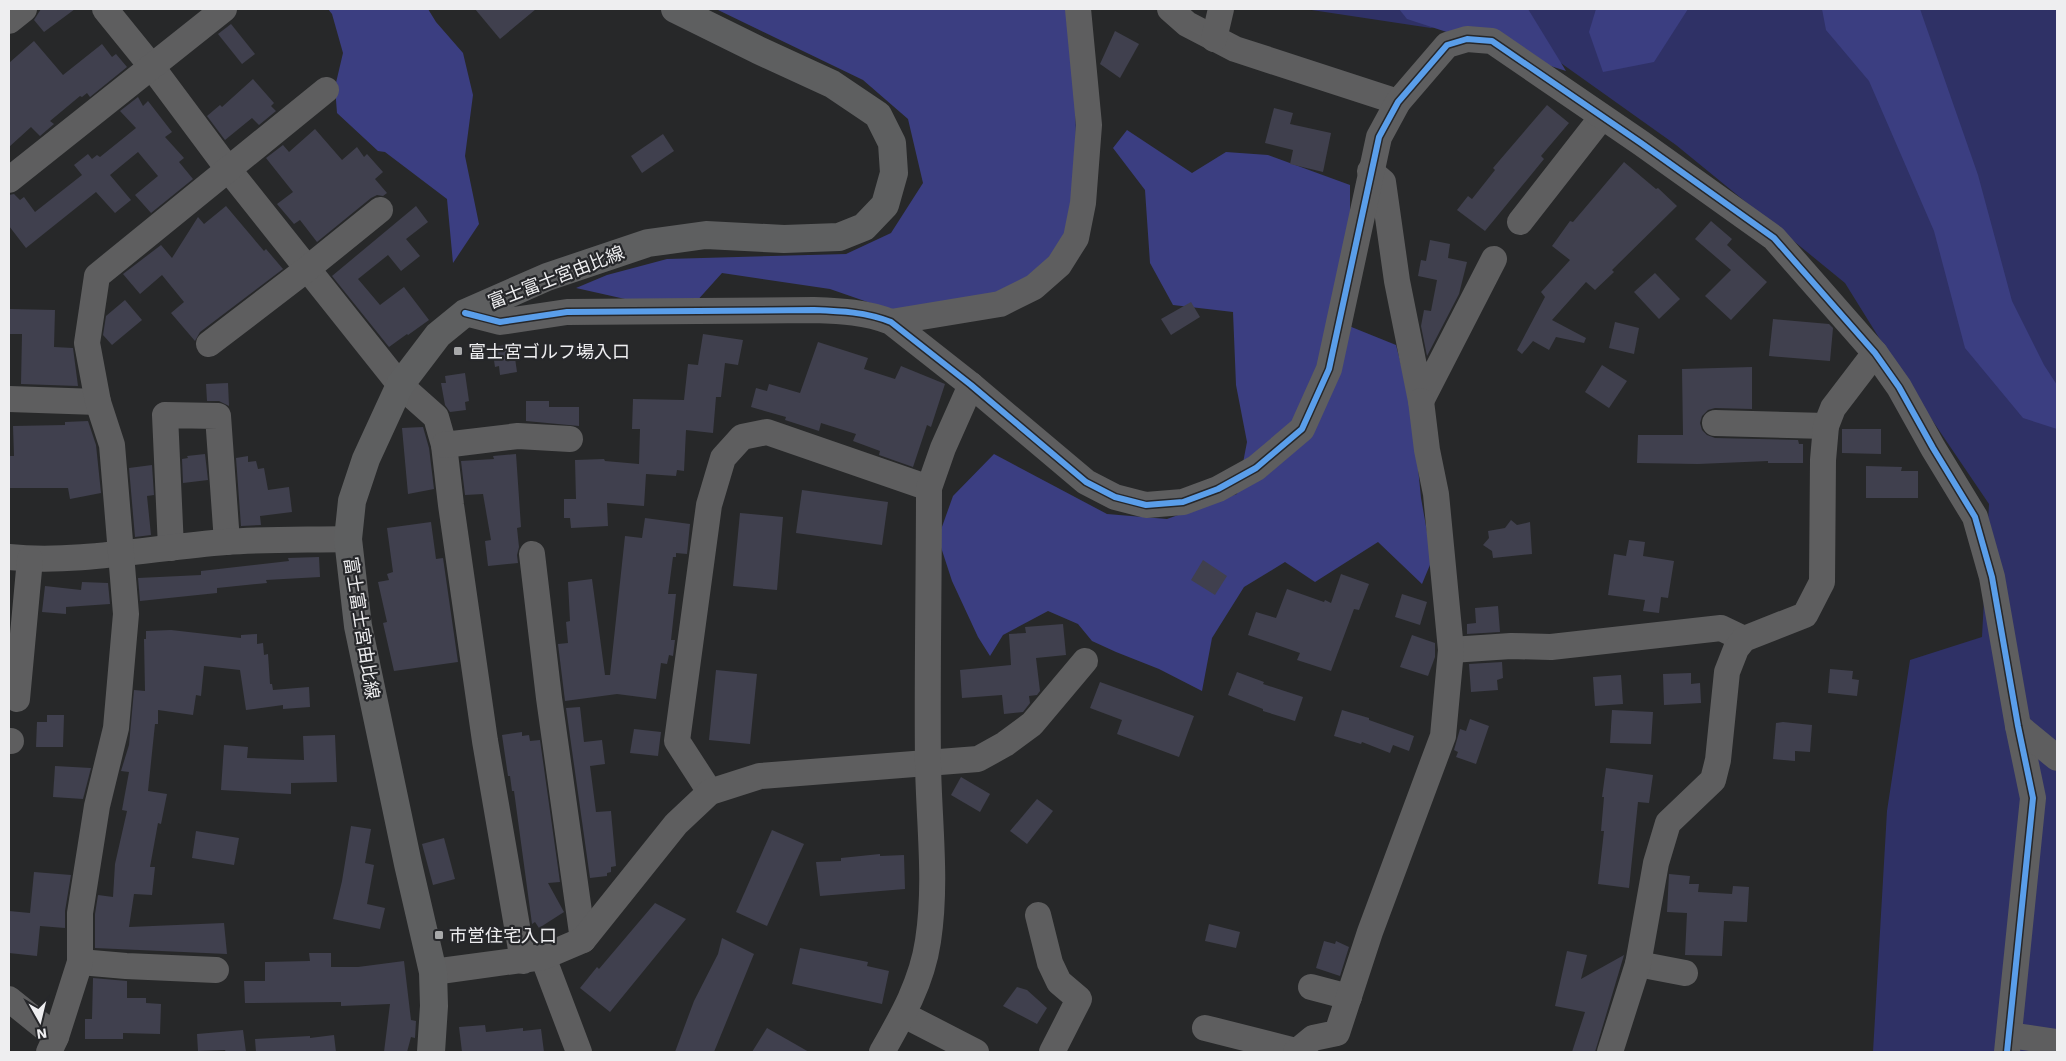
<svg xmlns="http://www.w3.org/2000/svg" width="2066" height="1061" viewBox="0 0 2066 1061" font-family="'Work Sans','Noto Sans JP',sans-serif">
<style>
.green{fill:#2f3166}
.forest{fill:#3b3e81}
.building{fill:#40404e}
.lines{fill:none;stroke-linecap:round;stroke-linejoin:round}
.minor{stroke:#5e5e5f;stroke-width:26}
.major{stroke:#5e5f60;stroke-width:28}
.cycleway-casing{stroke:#26272a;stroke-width:9}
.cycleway{stroke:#5a9eea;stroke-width:6}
.poi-dot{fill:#a8a9aa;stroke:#26272a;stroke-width:2}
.labels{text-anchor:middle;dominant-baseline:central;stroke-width:4.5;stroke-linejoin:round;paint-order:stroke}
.street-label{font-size:18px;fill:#eeeef0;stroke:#26272a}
.poi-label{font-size:18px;fill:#eeeef0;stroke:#26272a;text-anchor:start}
</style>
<rect width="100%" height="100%" fill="#272829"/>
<polygon class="green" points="1305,9 2057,9 2057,1052 1873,1052 1887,811 1910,660 1982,637 1989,504 1909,386 1845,283 1676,145 1492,14 1431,28"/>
<g class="forest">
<polygon points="328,9 428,9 436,22 463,53 473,95 465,156 479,224 453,263 447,199 385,152 378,151 337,113 335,87 343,53 332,14"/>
<polygon points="716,9 1074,9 1077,211 1055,251 1019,288 905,315 830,289 722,273 695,303 634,301 576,288 607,275 667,259 846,254 891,233 923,183 908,119 863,80"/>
<polygon points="1399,9 1528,9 1566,71 1407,19"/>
<polygon points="1596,9 1688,9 1654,62 1603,72 1589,32"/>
<polygon points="1822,9 1920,9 1978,175 2012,301 2044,365 2057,385 2057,429 2023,418 1965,348 1934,231 1869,81 1826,30"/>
<polygon points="1127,130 1192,173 1226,152 1268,155 1350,185 1350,234 1344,324 1396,345 1412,407 1421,498 1432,560 1422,584 1378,542 1315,582 1285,562 1244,587 1212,638 1202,691 1159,669 1116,652 1092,641 1078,624 1048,611 1003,635 990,656 978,637 952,581 938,538 953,496 994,454 1107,514 1167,519 1237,494 1247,442 1236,385 1233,312 1173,305 1150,263 1145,190 1113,148"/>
</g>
<g class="building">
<polygon points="41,9 75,9 44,32 34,20"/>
<polygon points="475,9 536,9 500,39"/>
<polygon points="231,24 255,54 242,64 218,34"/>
<polygon points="1115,31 1139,44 1120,78 1100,64"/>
<polygon points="34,41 63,75 102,44 112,57 116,54 127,67 90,97 87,93 82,97 80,96 50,121 54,124 40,136 31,127 9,147 9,63"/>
<polygon points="253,79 274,103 271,106 276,111 259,125 252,118 225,140 207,116 220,105 222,107"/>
<polygon points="138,97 143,106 148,101 172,132 165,137 184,158 179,162 193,179 151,213 135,195 158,176 138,152 110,175 131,200 115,213 96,192 26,248 9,226 9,195 14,194 20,200 24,197 35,212 82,175 74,165 88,154 92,159 97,155 100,157 136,128 120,111"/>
<polygon points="1547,105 1569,123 1541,156 1544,159 1485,231 1457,210 1468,196 1472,199 1495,170 1493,168"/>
<polygon points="1274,108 1293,113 1290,124 1331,133 1323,172 1290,164 1293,150 1265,143"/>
<polygon points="315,129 342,160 357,147 364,157 367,154 383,172 375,179 387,193 383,196 377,195 371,198 317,242 300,220 294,224 277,204 293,192 266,158 283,145 289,152"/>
<polygon points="663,134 674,151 642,173 631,156"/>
<polygon points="1624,162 1656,189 1658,188 1677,206 1612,270 1614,272 1595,290 1586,282 1552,320 1586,338 1584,343 1556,337 1549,350 1533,341 1522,354 1517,350 1545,297 1541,292 1570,260 1552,246 1570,221 1573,222"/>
<polygon points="226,206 264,251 266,249 283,269 200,332 195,341 171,313 184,302 162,275 140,294 123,274 161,245 172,258 198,217 204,224"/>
<polygon points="416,206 428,222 406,239 420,256 401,271 388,255 358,279 380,305 404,287 429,320 408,335 407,334 389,347 332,276"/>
<polygon points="1711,221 1732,239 1727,245 1767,282 1731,320 1705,296 1731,270 1695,239"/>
<polygon points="1430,240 1450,244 1448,258 1467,262 1459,294 1427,356 1421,326 1424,310 1431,311 1437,280 1418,276 1421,260 1426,261"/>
<polygon points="1655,273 1680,299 1659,319 1634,292"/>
<polygon points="125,300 142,320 112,345 103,335 106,316"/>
<polygon points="1191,302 1200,317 1171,335 1161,319"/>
<polygon points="9,309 55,310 54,347 73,348 78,386 21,384 22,334 9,334"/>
<polygon points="1773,319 1829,324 1833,328 1830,361 1769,356"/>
<polygon points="1615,322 1639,328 1634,354 1609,348"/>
<polygon points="703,334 743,340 738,365 725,363 721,397 716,397 713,433 686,430 684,471 677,470 676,476 646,474 644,506 607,503 608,526 571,528 570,518 564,518 564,499 576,499 575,460 604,459 605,461 639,464 640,429 632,429 633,399 684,400 688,364 698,365"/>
<polygon points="818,342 868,358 864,369 895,379 901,366 945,384 931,427 927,425 913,467 879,455 880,451 853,441 856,434 821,423 819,431 785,420 786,417 751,407 756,388 767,391 769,384 800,393"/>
<polygon points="513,344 517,372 500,375 499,366 495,367 492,347"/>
<polygon points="1602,365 1627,381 1609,408 1585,392"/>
<polygon points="1752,367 1752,409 1715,408 1708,410 1702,416 1700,423 1702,430 1707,435 1715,438 1798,440 1799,444 1803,444 1803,463 1768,463 1768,461 1698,464 1637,463 1638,435 1683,435 1682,369"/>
<polygon points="465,373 469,401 465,402 466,410 450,412 445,405 441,383 446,383 445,376"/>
<polygon points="228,383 229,406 219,401 207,401 206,384"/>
<polygon points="526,401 549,401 549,407 579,407 579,426 526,421"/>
<polygon points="88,421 96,445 101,493 70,499 68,488 9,488 9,456 14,456 13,426 65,425 65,422"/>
<polygon points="423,427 429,448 434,489 408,494 402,428"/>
<polygon points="1842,429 1881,429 1881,454 1842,453"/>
<polygon points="205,454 208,480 183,483 182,459 188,458 187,456"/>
<polygon points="516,454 521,527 517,528 519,547 517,555 518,563 488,566 485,541 491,540 483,494 465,495 461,461 494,459 493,456"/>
<polygon points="248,456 248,462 256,461 258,469 264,468 268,490 289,487 292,512 260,516 261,525 241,526 236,458"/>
<polygon points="152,465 154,495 147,496 151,535 135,537 129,468"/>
<polygon points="1866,466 1902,467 1901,471 1918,471 1918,498 1866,498"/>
<polygon points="802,490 888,502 882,545 796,533"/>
<polygon points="740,513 783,517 777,590 733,586"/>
<polygon points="645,518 690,524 687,554 676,553 676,557 673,557 668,594 676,594 671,640 675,640 673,656 669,655 667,664 661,663 656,699 617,694 565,701 558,644 568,643 566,622 570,621 568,582 592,579 605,675 610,675 625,536 642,538"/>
<polygon points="1511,520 1517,525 1530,522 1532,554 1493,558 1492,551 1483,545 1489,538 1488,531 1505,528"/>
<polygon points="431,522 436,559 443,558 458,662 394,671 383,623 387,622 378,582 389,580 387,574 393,572 387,528"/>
<polygon points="1629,540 1645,542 1643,556 1674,561 1668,598 1661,597 1659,613 1643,611 1645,600 1608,595 1614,554 1626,556"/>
<polygon points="319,557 320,577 266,580 267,583 217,588 217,593 140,601 138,578 201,575 201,571 289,561 288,558"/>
<polygon points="1203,560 1227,576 1215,595 1191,580"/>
<polygon points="1341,574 1369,584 1359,610 1354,609 1331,671 1297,660 1300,653 1248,635 1256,612 1276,618 1287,589 1324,602 1325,600 1331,603"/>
<polygon points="82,582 108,583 110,604 66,607 66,614 42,612 45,586 81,590"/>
<polygon points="1402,594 1427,602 1420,625 1395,617"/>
<polygon points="1498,606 1500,632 1467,634 1467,624 1476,623 1475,608"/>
<polygon points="1063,624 1066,655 1036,658 1040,691 1037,695 1029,696 1030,703 1023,712 1004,714 1002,695 962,698 960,670 1011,665 1009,634 1026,633 1025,627"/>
<polygon points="171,630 241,638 241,635 257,634 257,644 263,643 264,655 268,654 270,684 272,684 273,690 309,687 310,707 283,709 283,705 246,710 240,670 204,666 201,696 196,695 193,715 158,710 158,724 155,724 148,791 167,794 161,824 158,823 150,867 155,867 152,895 134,894 129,927 224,923 227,954 95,948 95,914 98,895 113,897 115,864 127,811 122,810 129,772 121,771 129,745 134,690 145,691 144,639 146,639 146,631"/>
<polygon points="1412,635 1435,643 1435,657 1428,676 1400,667"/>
<polygon points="1502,662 1503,678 1497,680 1498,690 1471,692 1469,664"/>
<polygon points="1830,669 1853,671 1852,679 1859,680 1857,696 1828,693"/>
<polygon points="716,670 757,674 750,744 709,740"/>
<polygon points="1237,672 1264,682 1263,684 1303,697 1295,721 1263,711 1263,709 1228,695"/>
<polygon points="1691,673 1691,684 1700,683 1701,703 1664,705 1663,674"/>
<polygon points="1621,675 1623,704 1595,706 1593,677"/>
<polygon points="1100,682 1194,716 1179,757 1117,734 1122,720 1090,708"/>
<polygon points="580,707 584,742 602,740 605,764 590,766 596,812 611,811 616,866 611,867 611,872 607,873 607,876 590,878 566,708"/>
<polygon points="1342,710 1369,718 1369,720 1414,736 1409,751 1393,745 1390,753 1362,742 1361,744 1334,736"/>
<polygon points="1612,710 1653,712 1651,744 1610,743"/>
<polygon points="47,715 64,715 63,747 36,747 37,722 47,722"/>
<polygon points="1470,719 1489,726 1476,764 1456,757 1458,752 1454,750 1460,729 1466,731"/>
<polygon points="1783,722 1812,725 1810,752 1795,751 1795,761 1773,759 1776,723"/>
<polygon points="634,729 661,732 658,756 630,753"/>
<polygon points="522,732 522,736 529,735 530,741 540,740 560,882 548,883 564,912 539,928 535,922 532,924 514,791 512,791 510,776 508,776 502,735"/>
<polygon points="335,735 337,782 291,783 291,794 221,790 224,745 248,747 247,758 304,760 303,736"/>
<polygon points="55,766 91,768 83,799 53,797"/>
<polygon points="1606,768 1653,775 1649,803 1638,802 1629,888 1598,884 1604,831 1601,831 1604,797 1602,797"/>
<polygon points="961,777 990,794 980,812 951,795"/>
<polygon points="1037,799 1053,811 1027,844 1010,831"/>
<polygon points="351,826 371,829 365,863 374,865 367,904 385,908 380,929 333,919 342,881"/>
<polygon points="772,830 804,844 767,926 736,912"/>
<polygon points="196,831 239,838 234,865 192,858"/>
<polygon points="444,838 455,879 433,885 422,844"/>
<polygon points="880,854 880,856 904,855 905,889 820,896 816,862 841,861 841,858"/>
<polygon points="34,872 71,875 65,911 65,928 40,926 37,956 9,953 9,911 30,913"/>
<polygon points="1669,874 1690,876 1689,884 1699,884 1698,892 1732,894 1733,886 1749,887 1747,922 1724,921 1722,956 1685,955 1687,913 1667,912"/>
<polygon points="655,903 686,919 610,1012 580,988 597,967 599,969"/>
<polygon points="1209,924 1240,932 1236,948 1205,941"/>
<polygon points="722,938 754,954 714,1052 675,1052 694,1001 718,954"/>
<polygon points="1324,941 1335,944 1336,941 1349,947 1340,976 1316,968"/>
<polygon points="800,948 868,962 867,966 889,971 882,1004 792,984"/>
<polygon points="1567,951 1587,955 1581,979 1624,955 1595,1052 1572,1052 1585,1012 1555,1006"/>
<polygon points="309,953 331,953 331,967 358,967 404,961 411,1020 416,1021 415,1038 411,1037 407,1052 384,1052 390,1004 341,1006 341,1002 245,1003 244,981 265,981 265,962 310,961"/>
<polygon points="93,978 127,981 127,998 146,998 146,1003 161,1004 160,1034 123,1033 123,1039 85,1039 85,1019 92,1019"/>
<polygon points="1017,987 1027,990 1047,1008 1037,1024 1003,1006"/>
<polygon points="485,1025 486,1032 523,1028 523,1031 541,1029 544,1052 462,1052 459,1027"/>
<polygon points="767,1028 809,1052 752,1052"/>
<polygon points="243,1030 246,1052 226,1052 225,1050 198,1051 197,1034"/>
<polygon points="334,1035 336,1052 256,1052 255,1039 310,1036 310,1038"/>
</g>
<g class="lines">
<g class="minor">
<polyline points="105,9 152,67 228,169 400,385 436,417 444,445 451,505 485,741 523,961"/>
<polyline points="1170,9 1187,24 1235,49 1398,102"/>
<polyline points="9,21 24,9"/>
<polyline points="1214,39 1221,9"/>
<polyline points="1370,171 1383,182 1397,281 1421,401 1494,259"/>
<polyline points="9,180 224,9"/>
<polyline points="1520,222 1602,117"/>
<path d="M465 313 500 322 567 312 814 310C841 311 866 312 891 322L971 385 1086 482 1115 497 1146 505 1183 502 1218 489 1256 468 1302 429 1329 369 1379 137 1398 102 1447 45 1467 39 1492 41 1641 143 1774 238 1875 353 1899 387 1933 448 1975 517 1992 577 2018 726 2033 798 2007 1052"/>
<polyline points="891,322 1000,304 1034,287 1059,265 1076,238 1083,203 1089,125 1078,9"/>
<polyline points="209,344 307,269 380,210"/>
<polyline points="9,399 98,402"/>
<polyline points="1715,423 1826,426"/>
<polyline points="444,445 518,436 570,439"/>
<polyline points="171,548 165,415 218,416 227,542"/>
<polyline points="532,554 549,698 583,940"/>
<path d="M9 557C78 564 156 547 226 542 266 539 308 540 348 539"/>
<polyline points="1451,650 1511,646 1551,647 1721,628 1744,639"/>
<polyline points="17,699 30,559"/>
<polyline points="2018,726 2057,758"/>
<polyline points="9,741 11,741"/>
<polyline points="710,792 677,741 709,505 723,458 742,437 767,432 929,488"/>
<polyline points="1038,915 1050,963 1059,982 1079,999 1052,1052"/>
<polyline points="543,957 579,1052"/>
<polyline points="80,962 126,966 216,970"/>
<polyline points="1638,964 1685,973"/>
<polyline points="433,972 543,957 583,940 676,824 710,792 760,776 978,759 1005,744 1032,724 1085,661"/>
<polyline points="1311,987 1349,997"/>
<polyline points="9,999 56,1037"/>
<polyline points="904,1015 976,1052"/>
<polyline points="1205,1028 1296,1051"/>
<polyline points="2009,1035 2057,1042"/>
<polyline points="49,1052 56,1037 80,962 80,913 97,806 116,728 126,614 112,445 98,402 87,343 97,276 326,90"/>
<path d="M882 1052C902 1017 922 982 928 941 937 883 929 823 928 764 927 672 929 580 929 488L943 448 971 385"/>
<polyline points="1296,1052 1313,1038 1337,1033 1370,932 1443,736 1451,650 1436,494 1427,450 1421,401"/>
<polyline points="1610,1052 1638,964 1656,863 1668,823 1713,780 1718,760 1727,672 1736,649 1744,639 1805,615 1822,582 1823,460 1826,426 1833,408 1875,353"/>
</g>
<polyline class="major" points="431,1052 434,1006 433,972 408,864 358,626 348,539 352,501 366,459 400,385 438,335 465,313 547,277 648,243 706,235 784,239 839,237 864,227 885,205 894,173 892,143 878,115 832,84 758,50 675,9"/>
<g class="cycleway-casing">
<path id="cycleway" d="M465 313 500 322 567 312 814 310C841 311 866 312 891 322L971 385 1086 482 1115 497 1146 505 1183 502 1218 489 1256 468 1302 429 1329 369 1379 137 1398 102 1447 45 1467 39 1492 41 1641 143 1774 238 1875 353 1899 387 1933 448 1975 517 1992 577 2018 726 2033 798 2007 1052"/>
</g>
<use href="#cycleway" class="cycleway"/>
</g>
<g class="poi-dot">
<rect x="453" y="346" width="10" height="10" rx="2.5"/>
<rect x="434" y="930" width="10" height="10" rx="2.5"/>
</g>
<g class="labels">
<g class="street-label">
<text transform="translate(556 277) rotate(-21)">富士富士宮由比線</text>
<text transform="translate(362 628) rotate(81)">富士富士宮由比線</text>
</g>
<g class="poi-label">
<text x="468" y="351">富士宮ゴルフ場入口</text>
<text x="449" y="935">市営住宅入口</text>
</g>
</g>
<rect width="2066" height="1061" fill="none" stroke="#eeeef0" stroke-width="20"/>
<g transform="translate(40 1021) rotate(172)" stroke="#26272a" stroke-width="4" paint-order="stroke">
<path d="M0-4L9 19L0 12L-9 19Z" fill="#eeeef0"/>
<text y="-8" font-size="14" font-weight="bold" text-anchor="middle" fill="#eeeef0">N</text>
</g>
</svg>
